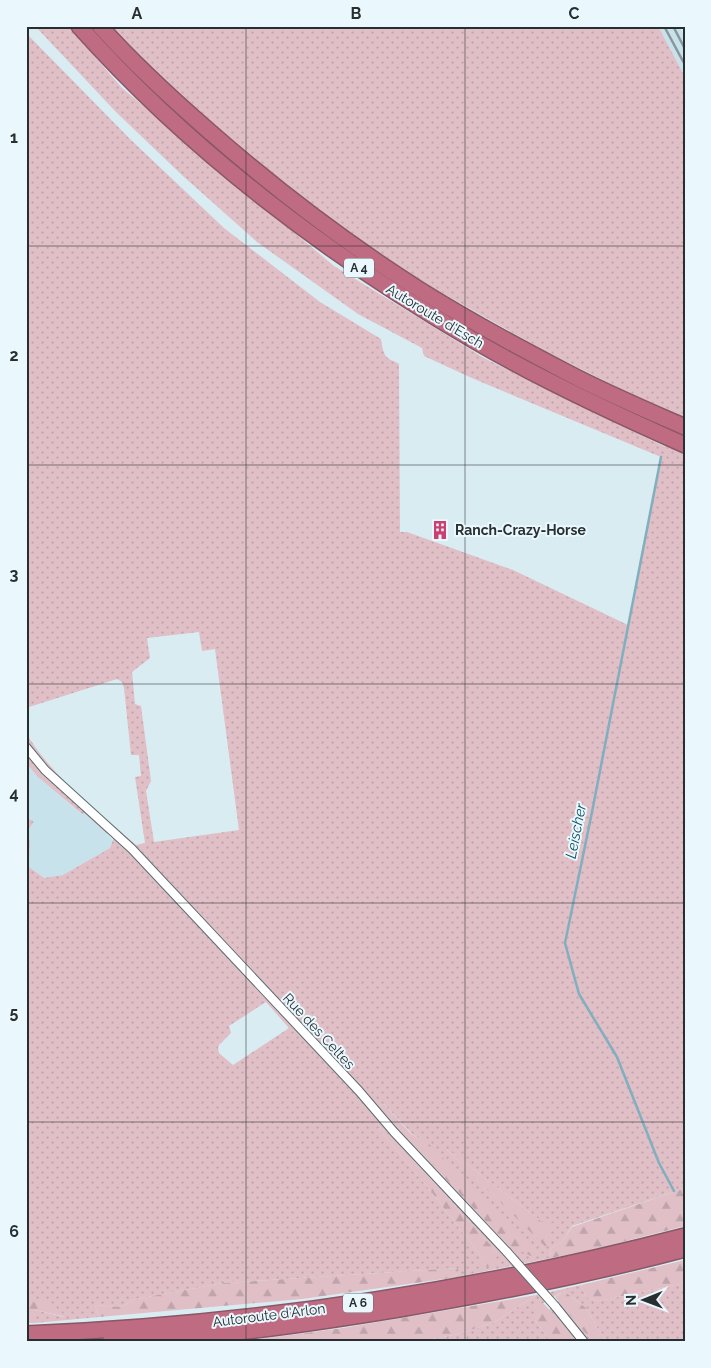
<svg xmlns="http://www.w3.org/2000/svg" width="711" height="1368" viewBox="0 0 711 1368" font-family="Raleway,sans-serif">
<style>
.built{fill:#c7e2eb}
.grass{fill:url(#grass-dots);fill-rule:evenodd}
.forest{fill:url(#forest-firs)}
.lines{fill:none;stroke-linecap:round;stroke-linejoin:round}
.stream{stroke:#80afbf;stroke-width:2.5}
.minor-casing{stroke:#5b6c71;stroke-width:10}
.motorway-casing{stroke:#8a5766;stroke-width:18}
.minor{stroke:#fff;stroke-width:8}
.motorway{stroke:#bf6c83;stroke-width:15}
.rail{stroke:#89969b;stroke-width:2.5}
.minor-bridge-casing{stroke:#5b6c71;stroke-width:10;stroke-linecap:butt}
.minor-bridge{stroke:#fff;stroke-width:8}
.grid{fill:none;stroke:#282f31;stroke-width:1;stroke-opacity:0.55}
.labels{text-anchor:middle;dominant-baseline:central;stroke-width:4;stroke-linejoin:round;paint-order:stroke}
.shield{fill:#eaf8fe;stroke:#626b6e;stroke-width:1}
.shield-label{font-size:12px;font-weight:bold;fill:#282f31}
.street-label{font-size:14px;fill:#282f31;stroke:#eaf8fe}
.poi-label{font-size:14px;font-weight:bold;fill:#282f31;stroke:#eaf8fe;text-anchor:start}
.water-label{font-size:15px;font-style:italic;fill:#0f5162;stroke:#eaf8fe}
.neatline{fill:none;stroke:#282f31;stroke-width:2}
.grid-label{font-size:16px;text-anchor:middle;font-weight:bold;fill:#282f31}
</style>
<defs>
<pattern id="grass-dots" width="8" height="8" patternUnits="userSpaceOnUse" patternTransform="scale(1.25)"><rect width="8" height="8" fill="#e0bfc7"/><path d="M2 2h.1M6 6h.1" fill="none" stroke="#c0a4ab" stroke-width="1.8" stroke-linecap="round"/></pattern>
<pattern id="forest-firs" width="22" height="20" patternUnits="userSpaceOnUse" patternTransform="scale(1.25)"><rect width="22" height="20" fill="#e0bfc7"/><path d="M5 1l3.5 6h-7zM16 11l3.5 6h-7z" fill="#c0a4ab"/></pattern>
</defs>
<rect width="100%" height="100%" fill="#d9ecf2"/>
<g class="built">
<polygon points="658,26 679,26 685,37 685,77"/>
<polygon points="26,763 38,777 81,814 83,812 113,840 110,848 63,875 44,878 29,867 30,841 27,832 34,821 26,818"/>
</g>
<g class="grass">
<path d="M35 26H68L122 88 334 266 484 358 661 445 685 453V1188L572 1226 562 1242 550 1249 551 1258 451 1278 459 1273 458 1268 223 1283 136 1299 121 1307 95 1305 99 1317 35 1323V1310L64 1317 50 1302 26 1297V818L34 821 27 832 30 841 29 867 44 878 63 875 110 848 113 840 116 836 108 828 107 834 84 813 82 814 38 777 26 763V733C53 778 98 811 136 845L145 843 135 777 141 776 139 755H131L124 688 122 682 117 679 26 708V33L130 139 224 228 320 302 381 339C382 345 383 355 388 358 391 361 395 361 399 364L400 532H407L513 570 628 625 661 457 474 379 424 356 422 348 358 314 257 242 183 176 116 112ZM199 632 202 651 215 649 239 830 154 842 146 791 151 781 141 706 135 704 132 672 150 658 147 638ZM266 1002 289 1028 233 1065 219 1053 218 1048 219 1045 231 1033 229 1026ZM384 1104 412 1134 429 1145 507 1244 378 1107ZM378 1128 386 1130 497 1252 483 1259 430 1190ZM447 1149 541 1221 546 1246 447 1150Z"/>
<polygon points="112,26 658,26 685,77 685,418 627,392 545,351 426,284 327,217 241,149 167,83"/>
<polygon points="685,1283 685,1342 607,1342 596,1326 586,1308 564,1291 535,1308 535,1320 551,1342 416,1342 459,1334 495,1322 536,1295 581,1285 586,1297 599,1301"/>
<polygon points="559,1301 593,1342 577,1342 567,1328 549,1310"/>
</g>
<g class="forest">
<polygon points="384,1104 411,1134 429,1144 537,1252 531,1256 507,1244 378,1107"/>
<polygon points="378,1128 386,1130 497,1252 495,1266 481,1267 479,1263 483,1259 430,1190"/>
<polygon points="442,1145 541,1221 553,1223 546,1247"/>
<polygon points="685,1188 685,1226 590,1250 551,1258 550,1249 562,1242 572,1227"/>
<polygon points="685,1260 685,1283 599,1301 586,1297 581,1285"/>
<polygon points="458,1268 459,1273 451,1278 302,1299 99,1317 95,1305 121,1307 136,1299 223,1283"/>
<polygon points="564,1291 586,1308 596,1326 607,1342 593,1342 555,1297"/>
<polygon points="536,1295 495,1322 459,1334 416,1342 236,1342 343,1328"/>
<polygon points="26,1297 50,1301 66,1317 35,1310 35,1323 26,1323"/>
<polygon points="543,1303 567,1328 577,1342 551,1342 535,1320 535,1308"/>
</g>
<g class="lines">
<polyline class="stream" points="661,457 592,812 565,943 579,994 617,1057 659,1163 674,1191"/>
<g class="minor-casing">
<g id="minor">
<polyline points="26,747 45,770 132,849 359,1091 394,1132 507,1252"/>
<polyline points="555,1306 584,1342"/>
</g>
</g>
<g class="motorway-casing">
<g id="motorway">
<path d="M79 26C190 151 331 257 475 341 542 380 613 413 685 445"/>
<path d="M100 26C134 64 171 98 209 131 275 189 346 243 420 290 468 320 518 347 568 373 606 393 646 410 685 427"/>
<path d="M26 1334C249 1325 469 1292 685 1236"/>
<path d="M110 1342C132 1340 155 1340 178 1338 252 1332 326 1321 399 1309 495 1293 591 1274 685 1249"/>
</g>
</g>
<use href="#minor" class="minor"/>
<use href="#motorway" class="motorway"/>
<g class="rail">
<polyline points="664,26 685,65"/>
<polyline points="673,26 685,49"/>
</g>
<g class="minor-bridge-casing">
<polyline id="minor-bridge" points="507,1252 555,1306"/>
</g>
<use href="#minor-bridge" class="minor-bridge"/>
</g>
<path class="grid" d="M246 26V1342M465 26V1342M26 246H685M26 465H685M26 684H685M26 903H685M26 1122H685"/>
<defs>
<g id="building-bare" transform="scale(1.5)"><path d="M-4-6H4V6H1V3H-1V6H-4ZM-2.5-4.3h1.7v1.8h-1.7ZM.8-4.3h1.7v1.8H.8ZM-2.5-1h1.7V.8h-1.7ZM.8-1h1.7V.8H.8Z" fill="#cc3f71" stroke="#eaf8fe" stroke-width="2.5" paint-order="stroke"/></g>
</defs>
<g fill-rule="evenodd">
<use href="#building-bare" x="440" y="530"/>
</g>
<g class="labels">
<g class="shield">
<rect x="344" y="258.5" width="30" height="19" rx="4"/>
<rect x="343" y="1293.5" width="30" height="19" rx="4"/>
</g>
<g class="shield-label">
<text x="359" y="268">A 4</text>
<text x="358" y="1303">A 6</text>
</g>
<g class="street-label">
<text transform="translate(435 316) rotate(31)">Autoroute d'Esch</text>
<text transform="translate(319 1031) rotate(47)">Rue des Celtes</text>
<text transform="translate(269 1315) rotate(-7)">Autoroute d'Arlon</text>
</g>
<g class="poi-label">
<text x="455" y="530">Ranch-Crazy-Horse</text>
</g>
<g class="water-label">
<text transform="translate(576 831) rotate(-79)">Leischer</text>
</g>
</g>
<rect width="711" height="1368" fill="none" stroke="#eaf8fe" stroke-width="55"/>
<g transform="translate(644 1300) rotate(269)" stroke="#eaf8fe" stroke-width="4" paint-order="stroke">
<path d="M0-4L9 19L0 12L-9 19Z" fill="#282f31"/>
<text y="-8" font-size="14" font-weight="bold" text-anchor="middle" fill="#282f31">N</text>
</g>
<rect x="28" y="28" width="656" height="1312" class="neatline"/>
<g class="grid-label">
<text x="137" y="19">A</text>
<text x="356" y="19">B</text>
<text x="574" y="19">C</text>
<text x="14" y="143">1</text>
<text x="14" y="361">2</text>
<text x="14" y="580">3</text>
<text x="14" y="799">4</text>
<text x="14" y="1018">5</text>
<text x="14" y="1237">6</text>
</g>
</svg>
